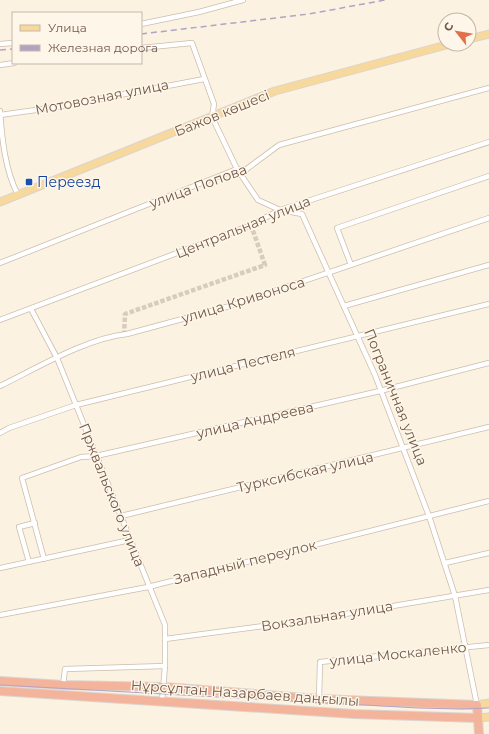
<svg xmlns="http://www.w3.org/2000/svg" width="489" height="734" viewBox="0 0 489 734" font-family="Montserrat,sans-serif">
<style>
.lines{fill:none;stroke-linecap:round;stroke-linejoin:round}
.street-tunnel{stroke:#d8ccbc;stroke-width:4.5;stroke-dasharray:4.5 2;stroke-linecap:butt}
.street-casing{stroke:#cebcac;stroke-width:6}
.primary-casing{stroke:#dad4d0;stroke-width:9}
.highway-casing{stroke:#dad4d0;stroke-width:10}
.street{stroke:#fff;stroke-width:4.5}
.primary{stroke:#f7d89d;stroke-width:7}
.highway{stroke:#f3b49b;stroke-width:8}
.tram{stroke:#b5a2c3;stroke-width:1}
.rail{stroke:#b5a2c3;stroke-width:1.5;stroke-dasharray:6 4;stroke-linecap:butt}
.transit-dot{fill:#1a4fb4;stroke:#fef6e8;stroke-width:1.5}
.labels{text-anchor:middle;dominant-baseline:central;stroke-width:3;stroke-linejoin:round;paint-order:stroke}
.street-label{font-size:14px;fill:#71594a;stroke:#fef6e8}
.transit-label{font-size:14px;fill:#164399;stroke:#fef6e8;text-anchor:start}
</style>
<rect width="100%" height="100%" fill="#fbf2e2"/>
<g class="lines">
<polyline class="street-tunnel" points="124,335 125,314 265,265 251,225"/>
<g class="street-casing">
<g id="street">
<polyline points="141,24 199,12 243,0"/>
<polyline points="0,44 13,43"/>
<polyline points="141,48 192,43 214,104 212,117 237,169 258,200 280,210 302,214 375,375 429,516 455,596 477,705"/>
<polyline points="0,65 14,63"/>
<path d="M0 111C2 139 5 170 18 195"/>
<polyline points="0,115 57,107 204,79"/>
<polyline points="0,263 237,169 244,171 279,145 489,88"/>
<polyline points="351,265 337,228 489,176"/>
<polyline points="344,306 489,265"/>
<polyline points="31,309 57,358 165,625 165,666 162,701"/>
<polyline points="0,320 251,225 280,210 489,142"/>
<path d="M0 386C37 368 87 338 127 334L230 306 489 218"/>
<polyline points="0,433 9,428 76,405 489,304"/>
<polyline points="121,516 489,427"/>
<polyline points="44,559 22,478 81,457 96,456 380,391 489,363"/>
<polyline points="29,562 19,527 35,523"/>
<polyline points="445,563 489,553"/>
<polyline points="0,568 130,540"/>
<polyline points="0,615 148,587 489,501"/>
<polyline points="165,639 309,620 489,590"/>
<polyline points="63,685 65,669 165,666"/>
<polyline points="319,699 320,662 489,645"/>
</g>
</g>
<g class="primary-casing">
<g id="primary">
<polyline points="469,39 489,34"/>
<polyline points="0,202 275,91 450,44"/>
<polyline points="477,705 489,703"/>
<polyline points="478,718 489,717"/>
</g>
</g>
<g class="highway-casing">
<g id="highway">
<polyline points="0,681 63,685 164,687 319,699 477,705 479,734"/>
<polyline points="0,691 354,714 478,718"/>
</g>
</g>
<use href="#street" class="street"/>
<use href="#primary" class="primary"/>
<use href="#highway" class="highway"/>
<polyline class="tram" points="0,685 419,708 461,709 489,708"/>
<g class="rail">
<polyline points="141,34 309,14 385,0"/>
<polyline points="0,50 13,49"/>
</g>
</g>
<rect class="transit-dot" x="25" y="178" width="8" height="8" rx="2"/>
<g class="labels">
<g class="street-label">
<text transform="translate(102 97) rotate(-11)">Мотовозная улица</text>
<text transform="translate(222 113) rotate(-22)">Бажов көшесі</text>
<text transform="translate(198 186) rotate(-20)">улица Попова</text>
<text transform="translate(243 227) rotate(-22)">Центральная улица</text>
<text transform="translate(243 300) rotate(-17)">улица Кривоноса</text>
<text transform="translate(243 364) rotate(-14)">улица Пестеля</text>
<text transform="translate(396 397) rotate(68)">Пограничная улица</text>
<text transform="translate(255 420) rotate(-13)">улица Андреева</text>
<text transform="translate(305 472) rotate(-13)">Турксибская улица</text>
<text transform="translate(112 495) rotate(68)">Пржвальского улица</text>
<text transform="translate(245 562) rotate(-14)">Западный переулок</text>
<text transform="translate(327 616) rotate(-9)">Вокзальная улица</text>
<text transform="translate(398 654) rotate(-6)">улица Москаленко</text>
<text transform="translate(245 693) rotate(4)">Нұрсұлтан Назарбаев даңғылы</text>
</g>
<g class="transit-label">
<text x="37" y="182">Переезд</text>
</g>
</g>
<rect x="12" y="12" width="130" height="52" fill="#fef6e8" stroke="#c6b7a9"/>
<rect x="20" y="25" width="20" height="6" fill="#f7d89d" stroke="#c6b7a9"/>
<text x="48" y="32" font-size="12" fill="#71594a">Улица</text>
<rect x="20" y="45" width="20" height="6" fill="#b5a2c3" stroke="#c6b7a9"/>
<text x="48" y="52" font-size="12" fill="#71594a">Железная дорога</text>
<g transform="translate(457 32) rotate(301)"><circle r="19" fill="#fef6e8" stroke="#c6b7a9"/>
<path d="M0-3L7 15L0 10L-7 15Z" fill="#e1704c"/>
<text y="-6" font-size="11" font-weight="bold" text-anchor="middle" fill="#71594a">С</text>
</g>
</svg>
